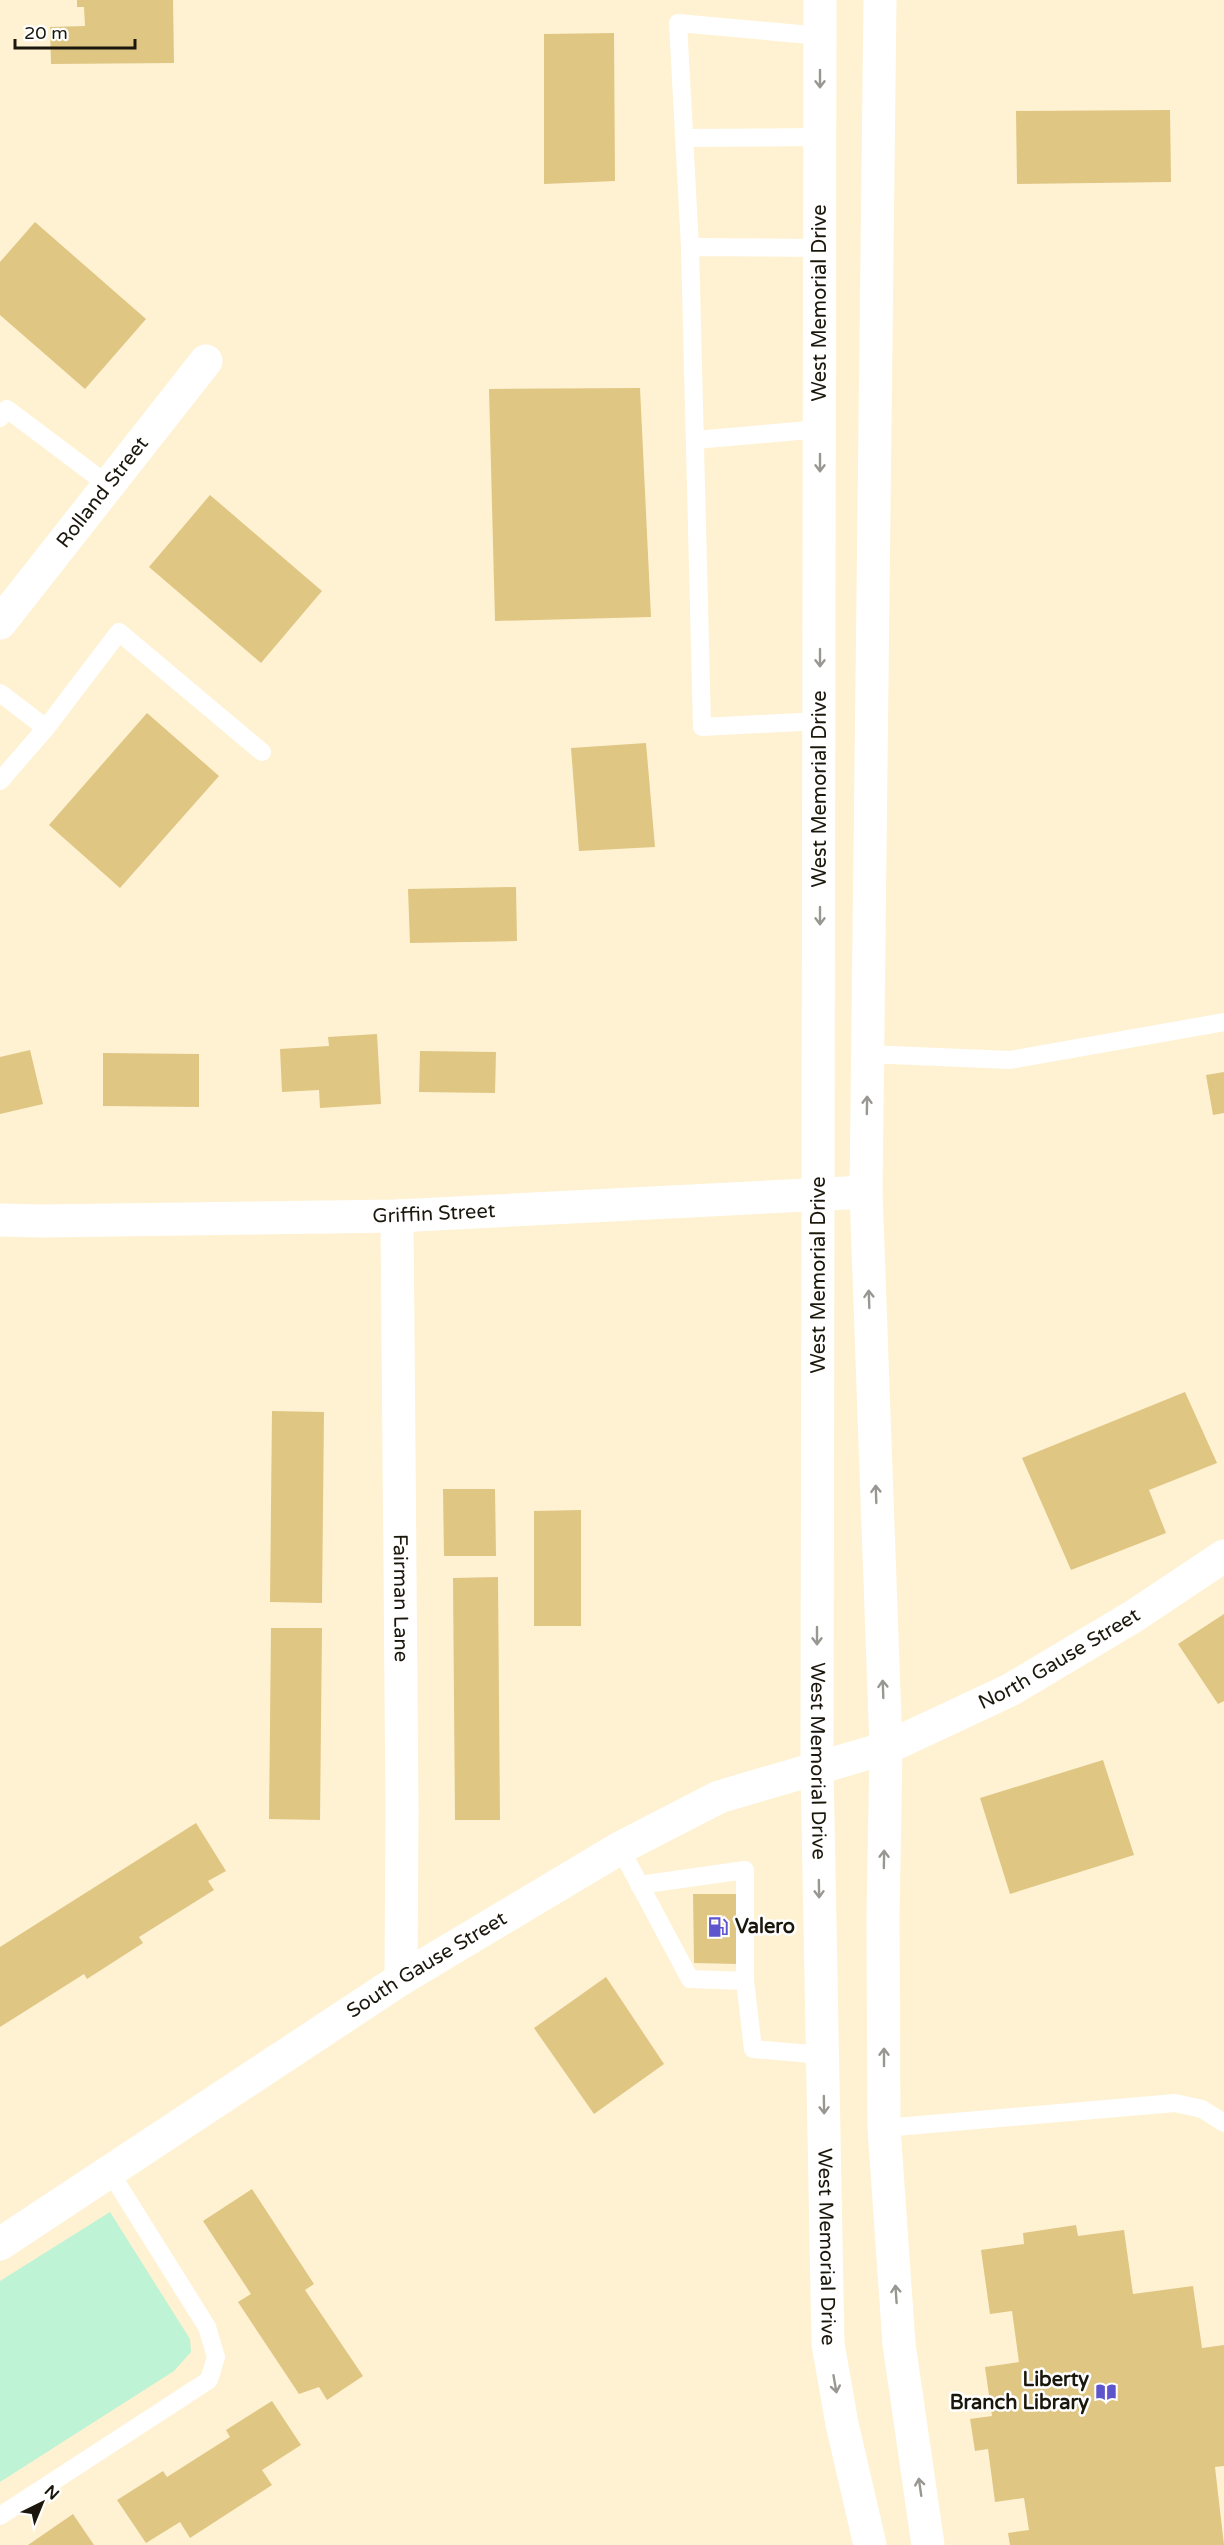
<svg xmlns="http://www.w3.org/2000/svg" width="1224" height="2545" viewBox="0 0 1224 2545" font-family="'Varela Round',sans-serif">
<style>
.green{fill:#bef3d6}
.building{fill:#e0c683}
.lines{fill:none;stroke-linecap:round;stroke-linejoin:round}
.lane{stroke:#fff;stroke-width:18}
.street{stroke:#fff;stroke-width:33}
.secondary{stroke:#fff;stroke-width:33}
.oneway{stroke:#989792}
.labels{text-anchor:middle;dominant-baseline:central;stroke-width:5;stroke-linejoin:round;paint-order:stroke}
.street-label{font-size:20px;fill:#1b170c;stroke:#fff}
.poi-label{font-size:20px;font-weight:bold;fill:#1b170c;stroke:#fff;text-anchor:start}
</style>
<rect width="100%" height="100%" fill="#fef2d3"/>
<polygon class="green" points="110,2212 190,2339 191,2352 174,2371 0,2482 0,2281"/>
<g class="building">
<polygon points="77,0 173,0 174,63 51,64 50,27 85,26 84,7 77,7"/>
<polygon points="614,33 615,181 544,184 544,34"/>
<polygon points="1170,110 1171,182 1017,184 1016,111"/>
<polygon points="35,222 146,319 85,389 0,315 0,262"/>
<polygon points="640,388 651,617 495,621 489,389"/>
<polygon points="210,495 322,591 261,663 149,567"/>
<polygon points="147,713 219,776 120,888 49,825"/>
<polygon points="646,743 655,847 579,851 571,748"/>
<polygon points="516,887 517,941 410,943 408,889"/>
<polygon points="377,1034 381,1104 320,1108 319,1090 282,1092 280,1049 329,1046 328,1037"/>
<polygon points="30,1050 43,1104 0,1114 0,1057"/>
<polygon points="420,1051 496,1052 495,1093 419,1092"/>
<polygon points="103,1053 199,1054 199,1107 103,1106"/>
<polygon points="1224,1072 1224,1113 1213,1115 1206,1075"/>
<polygon points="1185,1392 1217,1463 1149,1490 1166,1533 1071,1570 1022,1458"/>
<polygon points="272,1411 324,1412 322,1603 270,1602"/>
<polygon points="443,1489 495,1489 496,1556 444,1556"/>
<polygon points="581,1510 581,1626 534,1626 534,1511"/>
<polygon points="498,1577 500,1820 455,1820 453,1578"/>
<polygon points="1224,1614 1224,1701 1218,1704 1178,1644"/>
<polygon points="271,1628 322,1628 320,1820 269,1819"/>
<polygon points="1103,1760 1134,1855 1010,1894 980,1798"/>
<polygon points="196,1823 226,1871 208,1881 214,1890 139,1937 143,1943 87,1979 84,1974 0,2027 0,1947"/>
<polygon points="693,1894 738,1894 738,1964 694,1963"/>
<polygon points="606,1977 664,2064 594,2114 534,2028"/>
<polygon points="252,2189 314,2284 305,2290 363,2376 327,2400 319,2387 299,2394 238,2302 251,2294 203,2221"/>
<polygon points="1076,2225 1078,2236 1124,2230 1133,2294 1193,2286 1202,2348 1224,2345 1224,2466 1215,2467 1224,2545 1010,2545 1008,2533 1029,2530 1024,2498 995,2502 988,2449 975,2451 970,2419 992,2416 985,2367 1019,2362 1012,2311 990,2314 981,2250 1024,2244 1023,2233"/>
<polygon points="272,2401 301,2445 262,2470 272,2485 190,2538 180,2522 146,2543 117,2500 163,2471 167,2477 230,2437 226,2430"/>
<polygon points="73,2514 94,2545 28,2545"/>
</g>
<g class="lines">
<g class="lane">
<polyline points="684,138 820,137"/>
<polyline points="690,247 678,23 821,36"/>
<polyline points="820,248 690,247 702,727 820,721"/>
<polyline points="0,418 7,409 108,485"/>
<polyline points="695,440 820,429"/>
<polyline points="0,693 46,728 119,632 262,752"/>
<polyline points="0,781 46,728"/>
<polyline points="867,1054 1010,1060 1224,1022"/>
<polyline points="620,1848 690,1979 745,1981 753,2049 823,2055"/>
<polyline points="639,1885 745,1870 745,1981"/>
<polyline points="884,2128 1175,2103 1202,2109 1224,2123"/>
<polyline points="0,2516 209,2380 216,2357 207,2327 110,2172"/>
</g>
<g class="street">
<path id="s1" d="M0 623 206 361"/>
<path id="s2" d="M397 1216 402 1810 401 1979"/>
<path id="s3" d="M0 1220 42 1221 397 1216 866 1192"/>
</g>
<g class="secondary">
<path id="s4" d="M820 0 817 1768 828 2344 842 2424 870 2545"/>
<polyline points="880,0 866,1192 886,1748 883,1918 884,2128 899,2344 928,2545"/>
<path id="s5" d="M0 2244 401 1979 620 1848 719 1797 886 1748 1010 1690 1134 1616 1224 1556"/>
</g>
</g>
<defs><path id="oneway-shaft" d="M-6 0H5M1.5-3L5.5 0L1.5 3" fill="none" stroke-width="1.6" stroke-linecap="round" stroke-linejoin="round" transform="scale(1.5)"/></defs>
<g class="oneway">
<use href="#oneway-shaft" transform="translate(820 79) rotate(90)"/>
<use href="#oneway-shaft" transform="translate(820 463) rotate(90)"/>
<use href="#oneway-shaft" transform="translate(820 658) rotate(90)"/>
<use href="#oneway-shaft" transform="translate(820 916) rotate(90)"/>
<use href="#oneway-shaft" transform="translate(867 1105) rotate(-89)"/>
<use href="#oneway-shaft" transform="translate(869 1299) rotate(-92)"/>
<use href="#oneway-shaft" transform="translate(876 1494) rotate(-92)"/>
<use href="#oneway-shaft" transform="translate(817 1636) rotate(90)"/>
<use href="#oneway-shaft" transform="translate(883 1689) rotate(-92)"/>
<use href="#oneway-shaft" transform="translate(884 1859) rotate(-89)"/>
<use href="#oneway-shaft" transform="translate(819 1889) rotate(89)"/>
<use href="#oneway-shaft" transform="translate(884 2057) rotate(-90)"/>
<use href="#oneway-shaft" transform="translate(824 2105) rotate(89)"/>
<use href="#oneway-shaft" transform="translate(896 2294) rotate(-94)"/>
<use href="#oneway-shaft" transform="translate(835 2384) rotate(80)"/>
<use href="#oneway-shaft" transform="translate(920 2487) rotate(-98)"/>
</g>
<defs>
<g id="fuel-bare" transform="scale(1.62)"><path d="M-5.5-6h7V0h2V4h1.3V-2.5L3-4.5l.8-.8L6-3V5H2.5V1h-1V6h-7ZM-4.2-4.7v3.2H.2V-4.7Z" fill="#5e55cd" stroke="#fff" stroke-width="2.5" paint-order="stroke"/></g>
<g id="library-bare" transform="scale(1.62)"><path d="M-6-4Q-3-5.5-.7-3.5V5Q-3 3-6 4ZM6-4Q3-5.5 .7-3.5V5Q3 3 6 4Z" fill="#5e55cd" stroke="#fff" stroke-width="2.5" paint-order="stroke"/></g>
</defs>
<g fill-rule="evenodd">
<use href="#fuel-bare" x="718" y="1927"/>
<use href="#library-bare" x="1106" y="2392"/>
</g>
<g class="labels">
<g class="street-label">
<text transform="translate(820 303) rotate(-90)">West Memorial Drive</text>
<text stroke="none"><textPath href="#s1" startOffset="166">Rolland Street</textPath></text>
<text transform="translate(820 789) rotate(-90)">West Memorial Drive</text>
<text stroke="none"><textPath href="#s3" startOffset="434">Griffin Street</textPath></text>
<text transform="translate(819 1275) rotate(-90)">West Memorial Drive</text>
<text stroke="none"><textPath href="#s2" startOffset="382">Fairman Lane</textPath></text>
<text stroke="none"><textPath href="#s5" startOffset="1216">North Gause Street</textPath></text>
<text stroke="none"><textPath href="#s4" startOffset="1761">West Memorial Drive</textPath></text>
<text stroke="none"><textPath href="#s5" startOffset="510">South Gause Street</textPath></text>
<text stroke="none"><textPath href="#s4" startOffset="2247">West Memorial Drive</textPath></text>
</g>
<g class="poi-label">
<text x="735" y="1927">Valero</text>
<text x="1089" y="2380" text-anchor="end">Liberty<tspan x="1089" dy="23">Branch Library</tspan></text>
</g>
</g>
<g transform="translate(42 2503) rotate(43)" stroke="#ffffff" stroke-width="4.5" paint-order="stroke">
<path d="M0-4.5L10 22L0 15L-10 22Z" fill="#1b170c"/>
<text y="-9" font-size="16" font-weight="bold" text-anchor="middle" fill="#1b170c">N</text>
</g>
<path d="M15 39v9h120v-9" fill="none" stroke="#1b170c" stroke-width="3"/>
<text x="24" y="39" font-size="18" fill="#1b170c" stroke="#ffffff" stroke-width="4.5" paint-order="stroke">20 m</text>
</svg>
